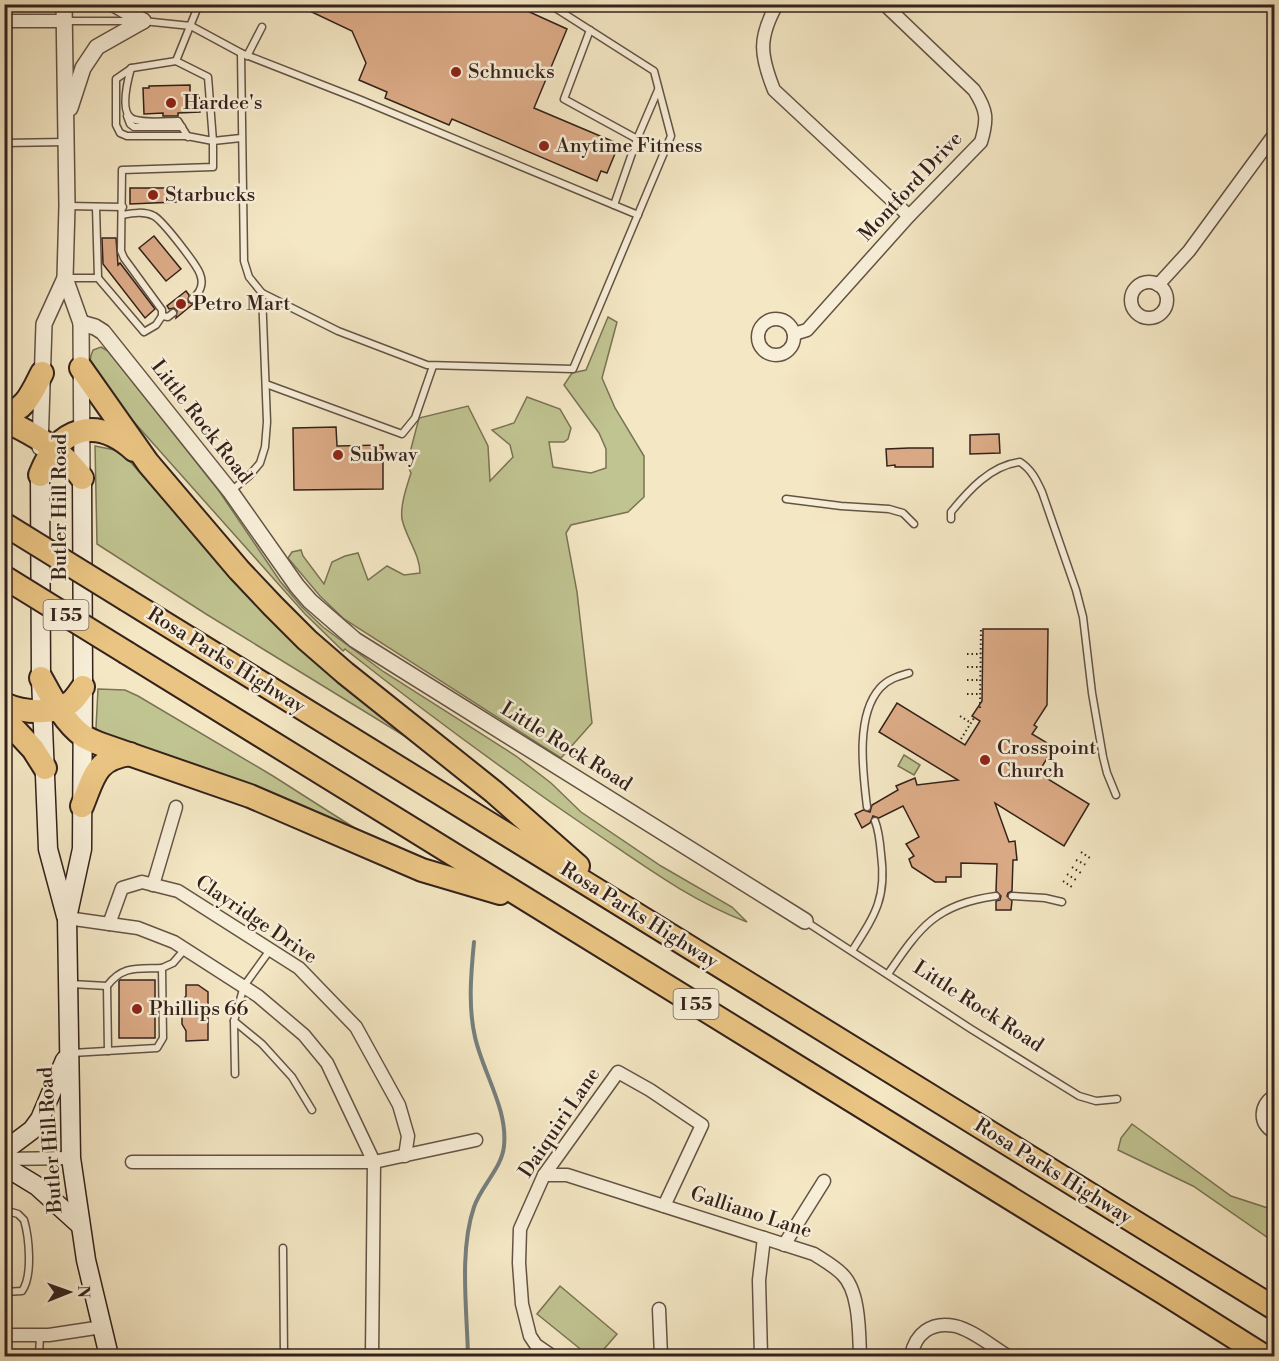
<svg xmlns="http://www.w3.org/2000/svg" width="1279" height="1361" viewBox="0 0 1279 1361" font-family="'Libre Bodoni',serif">
<style>
.green{fill:#c0c491;stroke:#7a7356;stroke-width:1.5}
.lines{fill:none;stroke-linecap:round;stroke-linejoin:round}
.stream{stroke:#757f7d;stroke-width:4}
.building{fill:#dcab87;stroke:#34221b;stroke-width:1.5}
.service-casing{stroke:#645345;stroke-width:9}
.minor-casing{stroke:#645345;stroke-width:15}
.tertiary-casing{stroke:#645345;stroke-width:18}
.secondary-casing{stroke:#34221b;stroke-width:21}
.motorway-casing{stroke:#34221b;stroke-width:26}
.path{stroke:#34221b;stroke-width:2;stroke-dasharray:1.5 3;stroke-linecap:butt}
.service{stroke:#f8efd9;stroke-width:6}
.minor{stroke:#f8efd9;stroke-width:12}
.tertiary{stroke:#f8efd9;stroke-width:15}
.secondary{stroke:#f8efd9;stroke-width:18}
.motorway{stroke:#eac482;stroke-width:22}
.motorway-bridge-casing{stroke:#34221b;stroke-width:26;stroke-linecap:butt}
.motorway-bridge{stroke:#eac482;stroke-width:22}
.poi-dot{fill:#8f2418;stroke:#f8efd9;stroke-width:2}
.labels{text-anchor:middle;dominant-baseline:central;stroke-width:5;stroke-linejoin:round;paint-order:stroke}
.shield{fill:#f8efd9;stroke:#6f6054;stroke-width:1.5}
.shield-label{font-size:18px;font-weight:bold;fill:#34221b}
.poi-label{font-size:20px;fill:#34221b;stroke:#f8efd9;text-anchor:start}
.street-label{font-size:20px;fill:#34221b;stroke:#f8efd9}
</style>
<rect width="100%" height="100%" fill="#f4e7c4"/>
<filter id="stains"><feTurbulence type="fractalNoise" baseFrequency=".00333" numOctaves="4"/><feColorMatrix values="0 0 0 0 .2 0 0 0 0 .09 0 0 0 0 .02 0 0 0 .5 -.17"/></filter>
<radialGradient id="worn" r=".72"><stop offset=".6" stop-color="#630" stop-opacity="0"/><stop offset="1" stop-color="#630" stop-opacity=".3"/></radialGradient>
<g class="green">
<path d="M608 317 617 322 602 378 615 408 644 456V497L628 512 571 525 566 533 577 592 592 723 561 758 344 619 320 596 288 558 292 552 301 550 303 556 324 584 332 562 345 556 358 553 368 580 387 566 404 575 420 573C420 554 406 538 402 519 400 505 407 486 411 473L407 464 419 418 468 406 488 446 490 481 513 457 510 445 492 430 514 423 527 397 560 409 571 428 568 439 564 442H549L553 467 591 473 606 468V449L599 433 564 385 572 373 586 370Z"/>
<path d="M101 347 108 351 219 491 280 581 301 606 323 627 384 672 516 756 551 783 581 812 661 866 732 907 747 922C691 901 643 865 594 832 509 774 426 713 345 649L343 651 305 614 102 386C93 374 86 365 93 350Z"/>
<polygon points="95,446 115,450 126,457 211,553 414,737 411,740 206,614 97,544"/>
<polygon points="98,689 125,690 138,696 273,776 364,834 259,789 191,763 100,734 97,733 96,728"/>
<polygon points="904,755 920,765 914,775 898,766"/>
<polygon points="1132,1124 1231,1196 1274,1210 1274,1242 1193,1186 1118,1150 1121,1138"/>
<polygon points="560,1286 617,1334 598,1356 589,1356 537,1314"/>
</g>
<g class="lines">
<path class="stream" d="M468 1356C467 1310 459 1251 474 1207 481 1186 502 1168 504 1146 508 1109 483 1073 475 1037 468 1007 471 973 474 942"/>
</g>
<g class="building">
<polygon points="295,4 512,4 567,29 534,108 619,144 607,173 601,171 597,181 452,119 449,125 385,98 387,92 359,80 366,63 352,31"/>
<polygon points="190,85 190,93 199,93 200,112 178,113 178,116 163,116 163,113 144,114 143,88 149,88 149,86"/>
<polygon points="130,188 176,188 176,202 130,204"/>
<polygon points="154,236 181,269 166,281 139,248"/>
<polygon points="102,238 116,238 118,265 120,263 155,309 145,318 103,264"/>
<polygon points="186,291 189,295 188,302 193,304 176,318 177,310 174,308 169,309 167,306"/>
<polygon points="336,427 337,446 383,445 383,489 294,490 293,428"/>
<polygon points="999,434 1000,453 970,454 970,435"/>
<polygon points="909,448 933,448 933,467 895,467 895,465 887,466 886,449"/>
<polygon points="983,629 1048,629 1047,705 1034,725 1037,727 1032,734 1054,747 1038,773 1089,804 1064,846 995,803 1009,842 1015,841 1017,860 1013,860 1012,891 1008,893 1007,896 1012,901 1011,910 996,910 996,901 1000,900 1001,896 996,891 997,864 961,863 961,877 946,877 946,882 935,882 912,867 909,859 914,856 906,844 919,837 903,806 879,818 873,816 870,823 862,828 855,814 863,810 870,812 872,805 898,790 896,786 915,778 917,785 958,780 879,732 897,703 965,745 980,721 972,716 982,701"/>
<polygon points="120,980 155,980 155,1038 119,1038 119,981"/>
<polygon points="186,985 198,985 208,992 208,1040 186,1041 186,1031 182,1024 182,1001 186,996"/>
</g>
<g class="lines">
<g class="service-casing">
<g id="service">
<polyline points="64,21 143,21 191,26 241,53 361,100 638,215"/>
<polyline points="590,30 564,99 637,139 614,205"/>
<polyline points="241,53 244,261 249,277 262,293 338,331 427,365 573,369 671,136 654,71 549,4"/>
<polyline points="247,56 262,27"/>
<polygon points="176,61 208,77 213,141 187,136 127,136 120,133 116,125 116,79 132,68"/>
<polyline points="176,61 199,4"/>
<path d="M131 68C128 79 120 110 131 118 139 124 168 121 178 121L188 137"/>
<polyline points="127,116 130,124 134,127 182,127"/>
<polyline points="637,139 658,90"/>
<polyline points="4,143 66,142"/>
<polyline points="67,206 123,207"/>
<polyline points="96,207 98,278"/>
<path d="M122 215C133 213 144 211 154 216 163 221 197 265 200 274 204 284 200 293 192 299"/>
<polyline points="4,241 6,264 4,305"/>
<polyline points="65,278 98,278 144,332 156,325 162,316 162,310 124,258 121,251 122,170 213,167 213,141 241,138"/>
<polyline points="162,316 168,317 173,313"/>
<polyline points="266,384 402,434 415,418 433,366"/>
<polyline points="231,491 249,476 260,463 265,447 267,422 262,293"/>
<polyline points="786,499 841,506 889,509 903,513 914,524"/>
<path d="M951 519V512C968 491 991 465 1020 462 1031 469 1036 479 1042 492L1076 590 1083 617 1092 693 1103 757 1107 773 1116 795"/>
<path d="M867 807C863 773 855 716 880 688 888 679 899 676 909 673"/>
<polyline points="1012,896 1045,898 1062,902"/>
<polyline points="805,921 971,1029 1079,1096 1096,1101 1117,1099"/>
<path d="M852 951C875 915 887 898 881 854 880 842 879 831 875 821"/>
<path d="M888 974C920 927 936 904 996 896"/>
<path d="M71 984 107 986C123 965 137 969 162 968"/>
<polyline points="107,986 108,1051"/>
<polyline points="234,1021 262,1044 292,1077 312,1110"/>
<polyline points="72,1053 157,1048 163,1038 162,968 173,963 185,949"/>
<polyline points="235,1074 234,1021 244,986 270,950"/>
<path d="M4 1210 18 1214 24 1220C29 1237 33 1276 22 1291L4 1292"/>
<polyline points="283,1248 284,1356"/>
<polyline points="39,1356 40,1335"/>
</g>
</g>
<g class="minor-casing">
<g id="minor">
<path d="M777 4C758 38 760 55 774 90L909 216"/>
<polyline points="4,21 64,21"/>
<circle cx="1149" cy="300" r="18"/>
<polyline points="1158,285 1189,251 1274,135"/>
<circle cx="776" cy="337" r="18"/>
<path d="M794 334 807 330 909 216 981 142C988 119 987 110 974 90L884 4"/>
<polyline points="153,885 176,807"/>
<polyline points="67,918 138,928 174,942 258,996 304,1035 327,1063 374,1162 372,1356"/>
<polyline points="109,924 122,888 142,882 178,891 299,968 356,1027 399,1105 408,1136 405,1156"/>
<path d="M1274 1096C1260 1105 1258 1123 1274 1132"/>
<polyline points="4,1159 71,1158"/>
<polyline points="132,1162 374,1162 476,1140"/>
<path d="M544 1175H567L814 1254C823 1260 834 1266 842 1274 860 1291 859 1333 860 1356"/>
<polyline points="784,1245 824,1181"/>
<polyline points="659,1309 661,1356"/>
<polyline points="4,1335 49,1335 102,1327"/>
<polyline points="552,1356 536,1345 530,1336 522,1304 519,1263 520,1229 544,1175 618,1072 650,1090 702,1125 664,1206"/>
<polyline points="761,1356 759,1280 764,1238"/>
<path d="M911 1356C915 1334 931 1321 955 1326 971 1329 994 1348 1008 1356"/>
</g>
</g>
<g class="tertiary-casing">
<g id="tertiary">
<polyline points="64,4 67,206 65,278 81,323 82,478"/>
<polyline points="114,4 143,21"/>
<polyline points="70,108 83,68 97,47 143,21"/>
<polyline points="81,323 95,327 103,332 230,491 297,586 310,601 355,640 805,921"/>
<polyline points="40,447 44,324 65,278"/>
</g>
</g>
<g class="secondary-casing">
<g id="secondary">
<polyline points="40,475 41,678 48,849 66,916"/>
<polyline points="82,478 83,679 82,849 67,918 71,1158 86,1260 109,1356"/>
<polyline points="4,1151 32,1130 40,1119 65,1060"/>
<polyline points="4,1166 37,1186 79,1224"/>
</g>
</g>
<g class="motorway-casing">
<g id="motorway">
<polyline points="81,368 148,463 239,570 273,606 307,640 345,673 494,792 578,866"/>
<path d="M4 414C26 411 33 390 42 373"/>
<path d="M4 420C35 435 61 449 82 478"/>
<path d="M40 475C58 428 95 415 134 450"/>
<polyline points="127,600 1274,1308"/>
<polyline points="127,653 1164,1293 1264,1356"/>
<path d="M41 678C52 698 64 722 83 736 88 739 95 742 100 744L250 796 422 870 500 893"/>
<path d="M4 704C23 713 54 715 71 702 76 698 80 691 83 687"/>
<polyline points="4,718 33,749 45,768"/>
<path d="M82 806C94 777 95 759 130 754"/>
</g>
</g>
<g class="path">
<polyline points="967,654 981,654"/>
<polyline points="967,667 981,667"/>
<polyline points="967,680 980,680"/>
<polyline points="967,694 980,694"/>
<polyline points="980,708 981,627"/>
<polyline points="960,716 971,723"/>
<polyline points="961,739 974,718"/>
<polyline points="1081,852 1090,858"/>
<polyline points="1076,860 1086,865"/>
<polyline points="1072,867 1081,873"/>
<polyline points="1067,874 1076,880"/>
<polyline points="1063,881 1072,887"/>
</g>
<use href="#service" class="service"/>
<use href="#minor" class="minor"/>
<use href="#tertiary" class="tertiary"/>
<use href="#secondary" class="secondary"/>
<use href="#motorway" class="motorway"/>
<g class="motorway-bridge-casing">
<g id="motorway-bridge">
<polyline points="4,524 127,600"/>
<polyline points="4,577 127,653"/>
</g>
</g>
<use href="#motorway-bridge" class="motorway-bridge"/>
</g>
<g class="poi-dot">
<circle cx="456" cy="72" r="6"/>
<circle cx="171" cy="103" r="6"/>
<circle cx="544" cy="146" r="6"/>
<circle cx="153" cy="195" r="6"/>
<circle cx="181" cy="304" r="6"/>
<circle cx="338" cy="455" r="6"/>
<circle cx="985" cy="760" r="6"/>
<circle cx="137" cy="1009" r="6"/>
</g>
<g class="labels">
<g class="shield">
<rect x="43.5" y="600" width="45" height="30" rx="4.5"/>
<rect x="673.5" y="989" width="45" height="30" rx="4.5"/>
</g>
<g class="shield-label">
<text x="66" y="615">I 55</text>
<text x="696" y="1004">I 55</text>
</g>
<g class="poi-label">
<text x="468" y="72">Schnucks</text>
<text x="183" y="103">Hardee's</text>
<text x="556" y="146">Anytime Fitness</text>
<text x="165" y="195">Starbucks</text>
<text x="193" y="304">Petro Mart</text>
<text x="350" y="455">Subway</text>
<text x="997" y="748">Crosspoint<tspan x="997" dy="23">Church</tspan></text>
<text x="149" y="1009">Phillips 66</text>
</g>
<g class="street-label">
<text transform="translate(911 187) rotate(-47)">Montford Drive</text>
<text transform="translate(201 422) rotate(52)">Little Rock Road</text>
<text transform="translate(60 507) rotate(-90)">Butler Hill Road</text>
<text transform="translate(226 661) rotate(32)">Rosa Parks Highway</text>
<text transform="translate(566 747) rotate(32)">Little Rock Road</text>
<text transform="translate(639 916) rotate(32)">Rosa Parks Highway</text>
<text transform="translate(256 920) rotate(34)">Clayridge Drive</text>
<text transform="translate(978 1007) rotate(33)">Little Rock Road</text>
<text transform="translate(560 1123) rotate(-56)">Daiquiri Lane</text>
<text transform="translate(51 1140) rotate(-94)">Butler Hill Road</text>
<text transform="translate(1053 1172) rotate(32)">Rosa Parks Highway</text>
<text transform="translate(751 1213) rotate(18)">Galliano Lane</text>
</g>
</g>
<rect width="1279" height="1361" fill="none" stroke="#f4e7c4" stroke-width="24"/>
<rect x="6" y="6" width="1267" height="1349" fill="none" stroke="#34221b" stroke-width="3"/>
<rect x="12" y="12" width="1255" height="1337" fill="none" stroke="#34221b" stroke-width="1.5"/>
<g transform="translate(69 1292) rotate(89)" stroke="#f8efd9" stroke-width="4.5" paint-order="stroke">
<path d="M0-4.5L10 22L0 15L-10 22Z" fill="#34221b"/>
<text y="-9" font-size="16" font-weight="bold" text-anchor="middle" fill="#34221b">N</text>
</g>
<rect width="100%" height="100%" filter="url(#stains)"/>
<rect width="100%" height="100%" fill="url(#worn)"/>
</svg>
